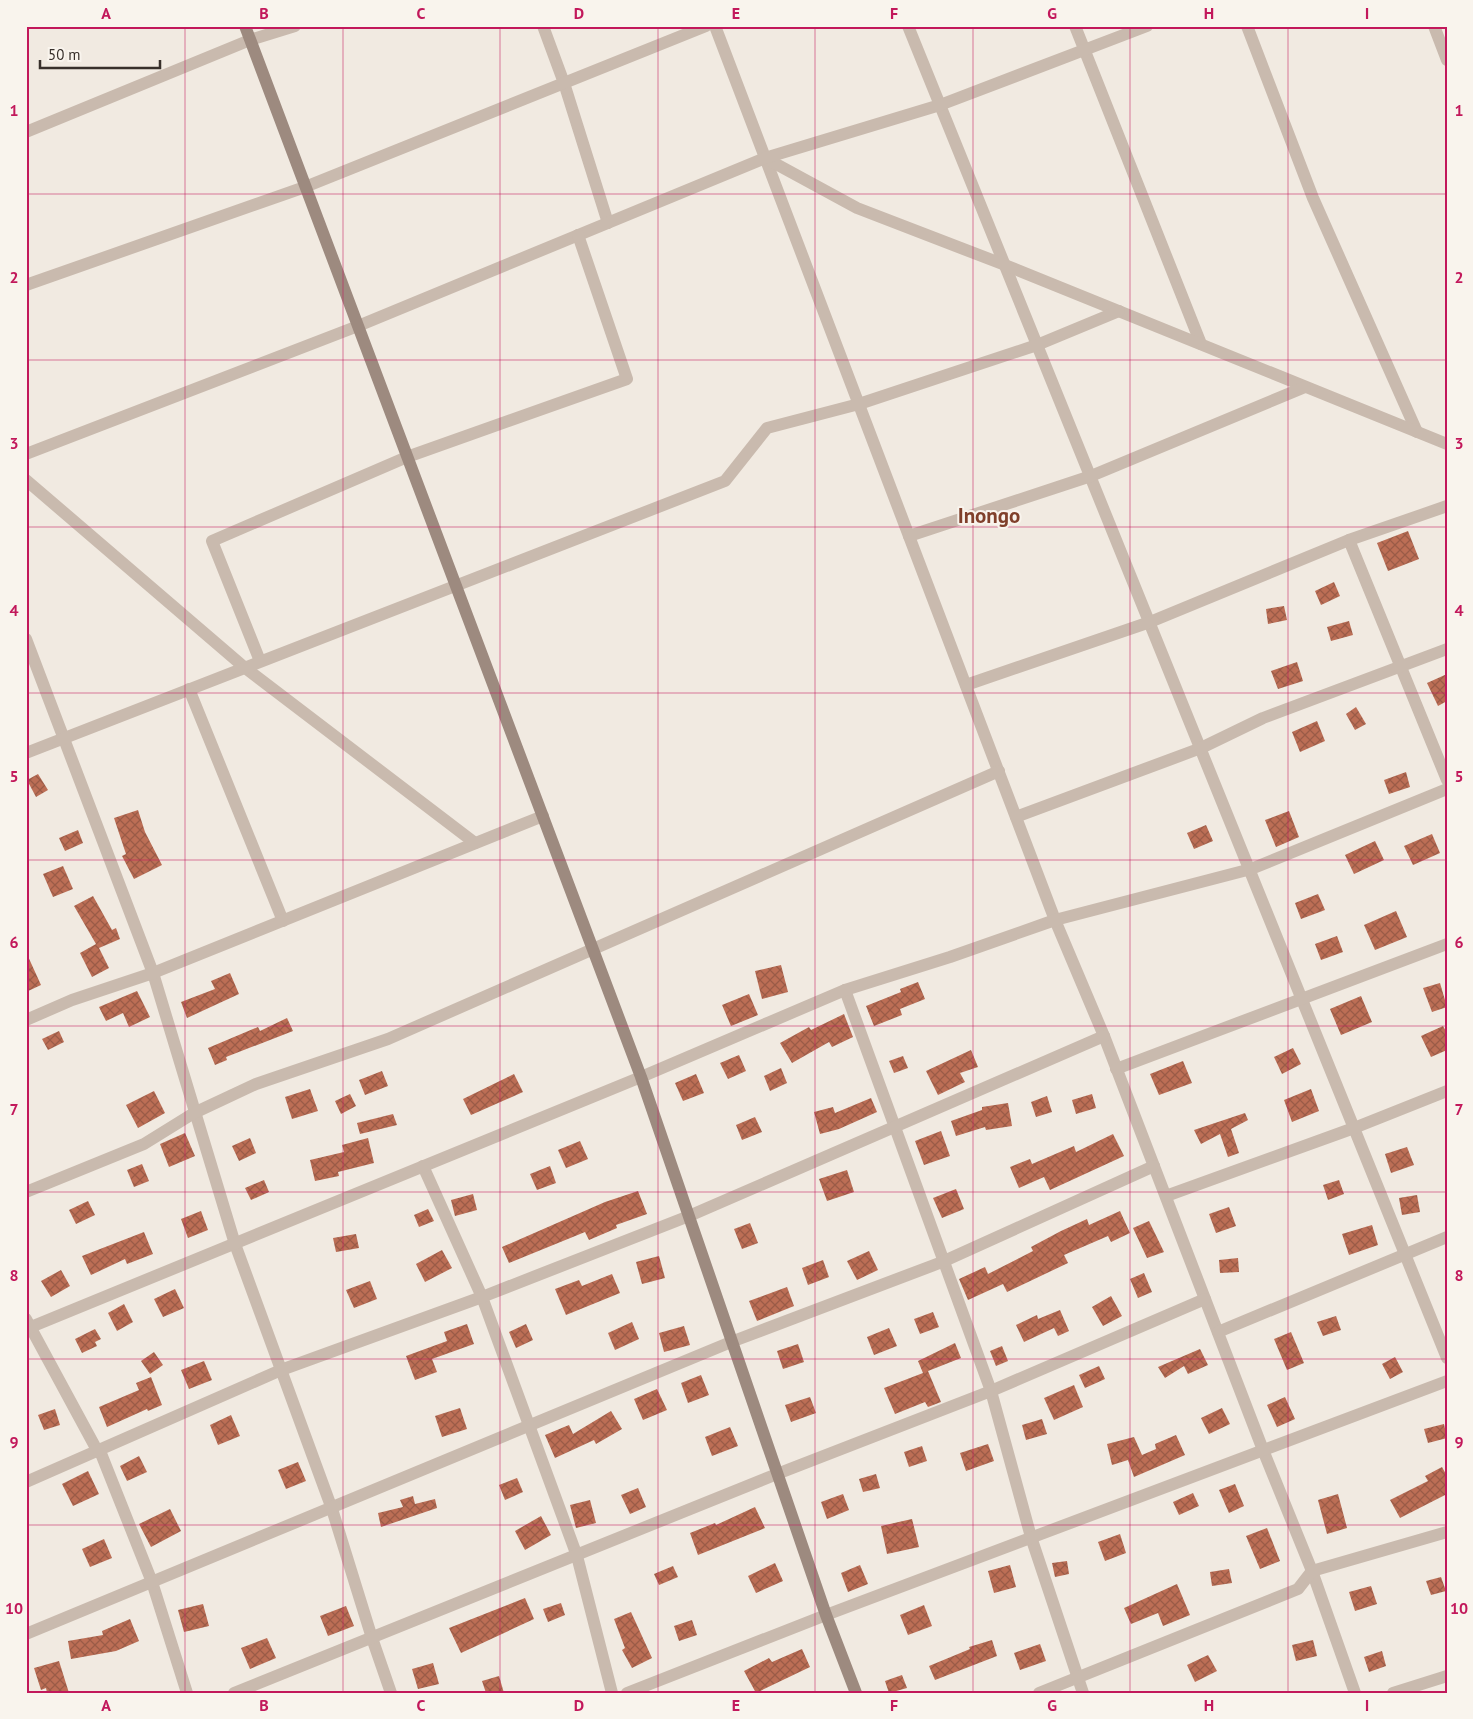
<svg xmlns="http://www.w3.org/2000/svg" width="1473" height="1719" viewBox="0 0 1473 1719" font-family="'PT Sans',sans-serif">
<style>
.building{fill:url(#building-cross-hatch)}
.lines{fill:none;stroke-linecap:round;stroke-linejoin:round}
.street{stroke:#c9baae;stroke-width:12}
.secondary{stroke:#9d8a7f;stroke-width:12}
.grid{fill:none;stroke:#c2185b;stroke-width:1;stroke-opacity:0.55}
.labels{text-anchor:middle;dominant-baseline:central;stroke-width:4;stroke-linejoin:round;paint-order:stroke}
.district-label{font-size:21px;font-weight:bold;fill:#80402b;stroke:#f9f4ed}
.neatline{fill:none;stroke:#c2185b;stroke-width:2}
.grid-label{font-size:16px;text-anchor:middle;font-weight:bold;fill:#c2185b}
</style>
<defs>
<pattern id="building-cross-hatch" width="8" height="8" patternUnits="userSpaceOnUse" patternTransform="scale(1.25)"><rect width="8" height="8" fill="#bc6e55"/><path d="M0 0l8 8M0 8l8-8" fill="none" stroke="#9a5b47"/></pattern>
</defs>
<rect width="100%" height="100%" fill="#f1eae1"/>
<g class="building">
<polygon points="1408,531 1419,559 1388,571 1377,543"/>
<polygon points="1334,582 1340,596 1321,605 1315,591"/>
<polygon points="1284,606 1287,620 1268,624 1266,609"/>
<polygon points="1349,621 1353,635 1331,641 1327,627"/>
<polygon points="1297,662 1303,681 1278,689 1271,671"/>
<polygon points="1447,674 1447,701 1438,706 1427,683"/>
<polygon points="1356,707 1366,724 1355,730 1346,714"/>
<polygon points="1317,721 1325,741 1300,752 1292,732"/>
<polygon points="1406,772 1410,787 1389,794 1384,780"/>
<polygon points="38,774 48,790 36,797 27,780"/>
<polygon points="138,810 145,832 162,865 134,879 122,856 126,854 114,818"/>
<polygon points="1289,811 1299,837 1276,847 1265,820"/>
<polygon points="1206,825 1213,841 1194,849 1187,833"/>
<polygon points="78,830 83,843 65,851 59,838"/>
<polygon points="1432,834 1440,853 1413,865 1404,846"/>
<polygon points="1375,841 1384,860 1354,874 1345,855"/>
<polygon points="63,866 73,889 53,897 43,874"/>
<polygon points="1318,894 1325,910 1301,919 1295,903"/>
<polygon points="93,896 112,930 116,928 120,939 99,948 109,968 92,977 80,953 96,944 74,906"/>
<polygon points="1396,911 1407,937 1375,950 1364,925"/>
<polygon points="1337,936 1343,952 1321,960 1315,944"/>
<polygon points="26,952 41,985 26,992"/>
<polygon points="781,965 788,992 762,999 755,971"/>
<polygon points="230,973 239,994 187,1018 181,1002 215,989 211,981"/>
<polygon points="918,982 925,999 900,1009 902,1015 874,1026 866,1006 901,992 900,989"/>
<polygon points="1440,983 1447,1007 1432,1012 1423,988"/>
<polygon points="137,991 150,1017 129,1027 123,1013 106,1021 99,1007"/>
<polygon points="749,994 758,1015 731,1026 722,1005"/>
<polygon points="1361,996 1372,1022 1341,1035 1330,1009"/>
<polygon points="844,1014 853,1037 832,1047 829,1042 792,1063 780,1043 809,1027 811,1030"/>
<polygon points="287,1018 293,1031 226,1057 227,1060 215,1065 208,1048 258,1027 260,1031"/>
<polygon points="1443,1026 1447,1033 1447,1050 1431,1057 1421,1036"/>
<polygon points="59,1031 64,1042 48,1050 42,1039"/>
<polygon points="1293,1048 1301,1064 1282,1074 1274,1057"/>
<polygon points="971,1050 978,1067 960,1073 965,1082 938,1095 926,1071"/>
<polygon points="739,1055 746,1071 728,1079 720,1063"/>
<polygon points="903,1056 908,1068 894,1073 889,1061"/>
<polygon points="1183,1061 1192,1083 1159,1095 1150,1074"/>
<polygon points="781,1068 787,1083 770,1091 764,1076"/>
<polygon points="382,1071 388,1086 365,1095 359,1080"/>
<polygon points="514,1074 523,1092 471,1115 463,1099"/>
<polygon points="696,1074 704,1093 683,1101 675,1083"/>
<polygon points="310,1089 318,1111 292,1119 285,1097"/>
<polygon points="1311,1089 1319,1111 1292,1122 1284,1100"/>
<polygon points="154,1091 165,1113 138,1128 126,1105"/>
<polygon points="350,1094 356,1106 341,1114 335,1101"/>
<polygon points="1092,1094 1096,1108 1076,1114 1072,1100"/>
<polygon points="1047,1096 1052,1112 1036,1117 1031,1102"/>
<polygon points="871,1098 877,1112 839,1129 820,1134 814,1112 833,1107 835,1113"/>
<polygon points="1008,1103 1012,1126 986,1130 985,1127 956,1136 951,1121 982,1110 982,1107"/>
<polygon points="1245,1113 1248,1120 1231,1129 1239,1153 1228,1157 1220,1134 1201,1144 1194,1130"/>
<polygon points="393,1114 397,1125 360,1134 357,1123"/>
<polygon points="755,1117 762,1132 742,1140 736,1125"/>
<polygon points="941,1131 950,1156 924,1165 915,1141"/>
<polygon points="185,1133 195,1156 169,1167 160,1144"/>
<polygon points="1113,1134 1124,1156 1050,1190 1044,1177 1019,1188 1010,1167 1030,1159 1032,1164 1074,1146 1076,1152"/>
<polygon points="250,1138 256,1153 239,1161 232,1146"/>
<polygon points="368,1138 374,1163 338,1172 339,1176 315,1181 310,1160 344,1152 342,1145"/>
<polygon points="580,1141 588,1159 566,1168 558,1150"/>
<polygon points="1407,1147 1414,1165 1391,1173 1385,1154"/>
<polygon points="142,1164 149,1181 134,1187 127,1170"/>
<polygon points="550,1166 556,1183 537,1190 530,1174"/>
<polygon points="847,1170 854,1192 827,1201 819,1179"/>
<polygon points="264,1180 269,1192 251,1200 245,1188"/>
<polygon points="1339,1180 1344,1194 1328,1200 1323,1185"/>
<polygon points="956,1189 964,1209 942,1218 933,1198"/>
<polygon points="638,1191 647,1214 616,1225 617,1228 589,1240 585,1232 509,1263 502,1247 605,1202"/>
<polygon points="473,1194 477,1210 455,1216 451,1200"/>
<polygon points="1417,1195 1420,1212 1402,1215 1399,1198"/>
<polygon points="88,1201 95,1215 76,1224 69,1210"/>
<polygon points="1229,1207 1236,1226 1216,1233 1209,1214"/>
<polygon points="428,1209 434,1221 419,1227 414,1215"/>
<polygon points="201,1211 208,1230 188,1238 181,1219"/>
<polygon points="1120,1211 1130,1233 1111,1242 1108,1236 1064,1255 1068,1263 1007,1292 1003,1284 968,1300 959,1279 985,1267 988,1274 1033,1251 1031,1247 1061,1231 1087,1219 1089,1225"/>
<polygon points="1149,1221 1164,1252 1147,1258 1133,1228"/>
<polygon points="750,1223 758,1243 742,1249 734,1229"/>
<polygon points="1372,1225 1378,1245 1349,1255 1342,1234"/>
<polygon points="144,1232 153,1254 127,1264 125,1259 91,1275 82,1256"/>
<polygon points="356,1234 359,1248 336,1252 333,1238"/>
<polygon points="442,1250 452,1268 425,1282 416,1264"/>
<polygon points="869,1251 878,1270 857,1280 847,1261"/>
<polygon points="659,1256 665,1278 642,1284 636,1262"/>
<polygon points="1238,1258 1239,1272 1220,1273 1219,1260"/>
<polygon points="823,1260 829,1277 808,1285 802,1268"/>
<polygon points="61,1270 70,1286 51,1297 41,1281"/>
<polygon points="1144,1273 1152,1292 1138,1298 1130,1279"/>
<polygon points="612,1274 620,1293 566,1315 555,1289 579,1280 582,1286"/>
<polygon points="370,1281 377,1299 354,1308 346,1290"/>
<polygon points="787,1287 794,1306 757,1321 749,1301"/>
<polygon points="175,1289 184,1308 163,1317 154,1299"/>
<polygon points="1111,1296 1122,1316 1103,1326 1092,1307"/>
<polygon points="124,1304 133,1322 117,1331 108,1313"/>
<polygon points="1060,1310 1069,1331 1058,1336 1054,1328 1024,1342 1016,1325 1037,1315 1038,1319"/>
<polygon points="933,1312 939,1327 920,1334 914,1319"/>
<polygon points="1336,1316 1341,1330 1323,1336 1317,1322"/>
<polygon points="632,1322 639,1339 615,1350 608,1333"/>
<polygon points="467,1324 474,1344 432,1359 437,1372 415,1380 406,1356 447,1341 444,1332"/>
<polygon points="526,1324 533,1340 516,1348 509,1332"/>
<polygon points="684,1326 690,1345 664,1352 659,1333"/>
<polygon points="889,1328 897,1346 874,1355 867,1337"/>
<polygon points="95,1329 101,1339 95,1342 97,1346 82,1353 75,1339"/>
<polygon points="1291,1332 1304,1363 1287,1370 1274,1339"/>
<polygon points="955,1343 961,1358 928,1371 941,1402 928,1407 925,1402 895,1414 884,1388 923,1373 918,1361"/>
<polygon points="798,1344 804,1362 783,1369 777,1351"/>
<polygon points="1002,1346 1008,1361 996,1366 990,1351"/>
<polygon points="1200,1349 1208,1365 1188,1374 1184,1366 1165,1378 1158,1367"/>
<polygon points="154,1352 163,1365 150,1374 141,1361"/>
<polygon points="1395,1357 1403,1372 1390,1379 1382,1364"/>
<polygon points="204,1361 212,1380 189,1389 181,1370"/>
<polygon points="1099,1366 1105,1379 1085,1388 1079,1375"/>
<polygon points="701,1375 709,1395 688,1403 681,1383"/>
<polygon points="151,1377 162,1405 148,1411 147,1409 107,1427 99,1407 139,1390 136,1383"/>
<polygon points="1074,1385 1083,1407 1054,1420 1044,1398"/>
<polygon points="657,1389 667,1410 643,1420 634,1399"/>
<polygon points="810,1397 816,1413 791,1422 785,1405"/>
<polygon points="1285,1397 1295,1419 1277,1427 1267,1405"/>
<polygon points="460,1408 467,1429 442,1437 435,1416"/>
<polygon points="1222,1408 1230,1424 1209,1434 1201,1418"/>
<polygon points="55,1409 60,1425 44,1430 38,1415"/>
<polygon points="611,1411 622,1429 596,1444 594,1440 555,1458 545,1435 569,1425 573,1434"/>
<polygon points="231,1415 240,1436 218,1445 210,1425"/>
<polygon points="1042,1419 1047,1434 1026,1440 1022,1425"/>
<polygon points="1444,1424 1447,1438 1428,1443 1424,1429"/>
<polygon points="730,1427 738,1446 712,1456 705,1437"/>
<polygon points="1176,1435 1185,1455 1134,1477 1128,1460 1112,1465 1107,1444 1134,1437 1142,1455 1156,1449 1155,1444"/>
<polygon points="988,1444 994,1461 966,1471 960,1453"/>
<polygon points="922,1446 927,1461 909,1467 904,1452"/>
<polygon points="139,1456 147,1472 127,1481 120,1466"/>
<polygon points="298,1462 306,1481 286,1489 278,1470"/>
<polygon points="1442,1467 1447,1476 1447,1494 1400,1518 1390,1500 1428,1481 1425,1476"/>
<polygon points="88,1471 99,1494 73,1506 62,1484"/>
<polygon points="876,1474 880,1488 863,1492 859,1479"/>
<polygon points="517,1478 523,1492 505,1500 499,1485"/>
<polygon points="1235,1484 1244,1506 1229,1513 1219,1490"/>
<polygon points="638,1488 646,1507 630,1514 621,1495"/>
<polygon points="1193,1493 1199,1506 1179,1515 1173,1502"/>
<polygon points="843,1494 849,1510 827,1519 821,1502"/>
<polygon points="1338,1494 1347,1528 1327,1534 1318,1500"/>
<polygon points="413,1496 415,1504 435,1499 437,1508 381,1527 378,1513 403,1507 400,1500"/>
<polygon points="590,1500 596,1523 576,1528 570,1505"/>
<polygon points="755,1507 765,1528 698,1555 690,1533 715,1523 716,1525"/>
<polygon points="170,1509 181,1531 151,1547 139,1524"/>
<polygon points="541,1516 551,1535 525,1550 515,1531"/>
<polygon points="912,1519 919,1547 887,1554 881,1526"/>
<polygon points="1267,1528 1280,1561 1260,1569 1246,1536"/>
<polygon points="1120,1534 1126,1553 1105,1561 1098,1542"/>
<polygon points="104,1539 112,1558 90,1567 82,1549"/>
<polygon points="1067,1561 1069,1574 1055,1577 1052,1563"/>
<polygon points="775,1563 783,1581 756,1593 748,1576"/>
<polygon points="860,1565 868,1584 848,1592 841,1573"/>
<polygon points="1010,1565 1016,1587 994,1593 988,1571"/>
<polygon points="673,1566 678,1577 659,1585 654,1574"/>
<polygon points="1229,1569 1232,1583 1212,1586 1210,1572"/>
<polygon points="1441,1577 1446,1591 1431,1595 1426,1581"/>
<polygon points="1177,1584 1190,1615 1163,1626 1158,1613 1131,1624 1124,1608"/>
<polygon points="1371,1586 1377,1604 1355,1611 1349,1592"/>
<polygon points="525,1598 534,1619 461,1653 449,1628"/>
<polygon points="561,1603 565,1615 548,1622 543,1609"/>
<polygon points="203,1604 209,1626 184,1632 178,1610"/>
<polygon points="924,1605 932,1626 908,1635 900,1615"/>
<polygon points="346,1606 354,1626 328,1636 320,1616"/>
<polygon points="631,1612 652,1658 632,1668 622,1650 625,1648 614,1619"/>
<polygon points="130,1619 139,1641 116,1651 71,1659 68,1641 103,1635 102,1631"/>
<polygon points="692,1620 697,1635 679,1641 674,1626"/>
<polygon points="267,1638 276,1658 250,1669 241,1648"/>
<polygon points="992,1640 997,1656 935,1680 929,1666 970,1649 969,1647"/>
<polygon points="1313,1640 1317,1656 1296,1661 1292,1645"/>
<polygon points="1040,1644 1046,1661 1020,1670 1014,1653"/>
<polygon points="802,1649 810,1667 756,1693 744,1671 769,1658 772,1662"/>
<polygon points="1382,1651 1386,1666 1369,1672 1364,1657"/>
<polygon points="1208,1655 1217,1671 1195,1682 1187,1665"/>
<polygon points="59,1661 69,1693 47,1693 46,1688 41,1690 34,1668"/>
<polygon points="433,1663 439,1684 418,1689 412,1669"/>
<polygon points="902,1675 907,1688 889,1693 885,1681"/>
<polygon points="499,1676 504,1693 486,1693 482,1681"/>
</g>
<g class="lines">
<g class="street">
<polyline points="543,26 564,83 608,223"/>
<polyline points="715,26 1055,920 1104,1036 1263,1450 1312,1571 1355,1693"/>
<polyline points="908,26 1447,1358"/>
<polyline points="1075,26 1201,344"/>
<polyline points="1247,26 1313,198 1417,432"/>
<polyline points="1434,26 1447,60"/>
<polyline points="26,132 250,40 295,26"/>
<polyline points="765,158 857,208 1005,265 1447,444"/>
<polyline points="26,285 305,187 706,26"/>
<polyline points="26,454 358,326 765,158 940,105 1147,26"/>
<polyline points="26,480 244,667 475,843"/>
<polyline points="909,536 1091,476 1305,387"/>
<polyline points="1349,540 1447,780"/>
<polyline points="26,639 153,973 235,1244 332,1509 372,1638 391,1693"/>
<polyline points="260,661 212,541 407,457 627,379 578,235"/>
<polyline points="966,685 1150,622 1349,540 1447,506"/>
<polyline points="189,689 283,921"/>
<polyline points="26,753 725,481 767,428 859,404 1037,345 1119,311"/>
<polyline points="1016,817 1201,748 1263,718 1447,649"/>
<polyline points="845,990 991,1391 1031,1537 1083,1693"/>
<polyline points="26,1020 72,1000 153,973 543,816"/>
<polyline points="1116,1069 1447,944"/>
<polyline points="423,1166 482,1297 577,1556 612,1693"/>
<polyline points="26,1192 144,1144 194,1113 256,1084 388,1039 999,771"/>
<polyline points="1166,1196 1354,1128 1447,1091"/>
<polyline points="26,1319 98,1452"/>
<polyline points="26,1329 641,1077 845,990 950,957 1055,920 1251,869 1447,789"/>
<polyline points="1218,1332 1447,1237"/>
<polyline points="100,1451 152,1582 187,1693"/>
<polyline points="26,1482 281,1370 482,1297 689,1216 1104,1036"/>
<polyline points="26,1634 731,1342 942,1262 1154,1166"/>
<polyline points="234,1693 777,1474 991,1391 1205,1299"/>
<polyline points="627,1693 826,1615 1447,1381"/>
<polyline points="1039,1693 1298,1589 1312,1571 1447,1532"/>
<polyline points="1393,1693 1447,1676"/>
</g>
<polyline class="secondary" points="245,26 641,1077 826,1615 856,1693"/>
</g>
<path class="grid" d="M185 26V1693M343 26V1693M500 26V1693M658 26V1693M815 26V1693M973 26V1693M1130 26V1693M1288 26V1693M26 194H1447M26 360H1447M26 527H1447M26 693H1447M26 860H1447M26 1026H1447M26 1192H1447M26 1359H1447M26 1525H1447"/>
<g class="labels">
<g class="district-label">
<text x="989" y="515">Inongo</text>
</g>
</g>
<rect width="1473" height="1719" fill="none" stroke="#f9f4ed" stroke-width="55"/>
<path d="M40 60v8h120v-8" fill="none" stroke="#38302b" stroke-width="2.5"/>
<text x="48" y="60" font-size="15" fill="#38302b" stroke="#f9f4ed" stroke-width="4" paint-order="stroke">50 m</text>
<rect x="28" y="28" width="1418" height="1664" class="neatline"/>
<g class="grid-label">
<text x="106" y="19">A</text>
<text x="264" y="19">B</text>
<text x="421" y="19">C</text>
<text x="579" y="19">D</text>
<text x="736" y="19">E</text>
<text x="894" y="19">F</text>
<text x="1052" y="19">G</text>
<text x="1209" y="19">H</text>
<text x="1367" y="19">I</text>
<text x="14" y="116">1</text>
<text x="1459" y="116">1</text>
<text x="14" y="283">2</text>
<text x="1459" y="283">2</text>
<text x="14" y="449">3</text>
<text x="1459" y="449">3</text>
<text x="14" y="616">4</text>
<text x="1459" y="616">4</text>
<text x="14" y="782">5</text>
<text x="1459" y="782">5</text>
<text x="14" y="948">6</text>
<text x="1459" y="948">6</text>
<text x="14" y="1115">7</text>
<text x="1459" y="1115">7</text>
<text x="14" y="1281">8</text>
<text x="1459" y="1281">8</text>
<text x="14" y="1448">9</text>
<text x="1459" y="1448">9</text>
<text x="14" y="1614">10</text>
<text x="1459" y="1614">10</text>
<text x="106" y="1711">A</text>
<text x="264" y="1711">B</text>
<text x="421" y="1711">C</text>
<text x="579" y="1711">D</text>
<text x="736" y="1711">E</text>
<text x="894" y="1711">F</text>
<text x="1052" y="1711">G</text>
<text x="1209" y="1711">H</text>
<text x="1367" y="1711">I</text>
</g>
</svg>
